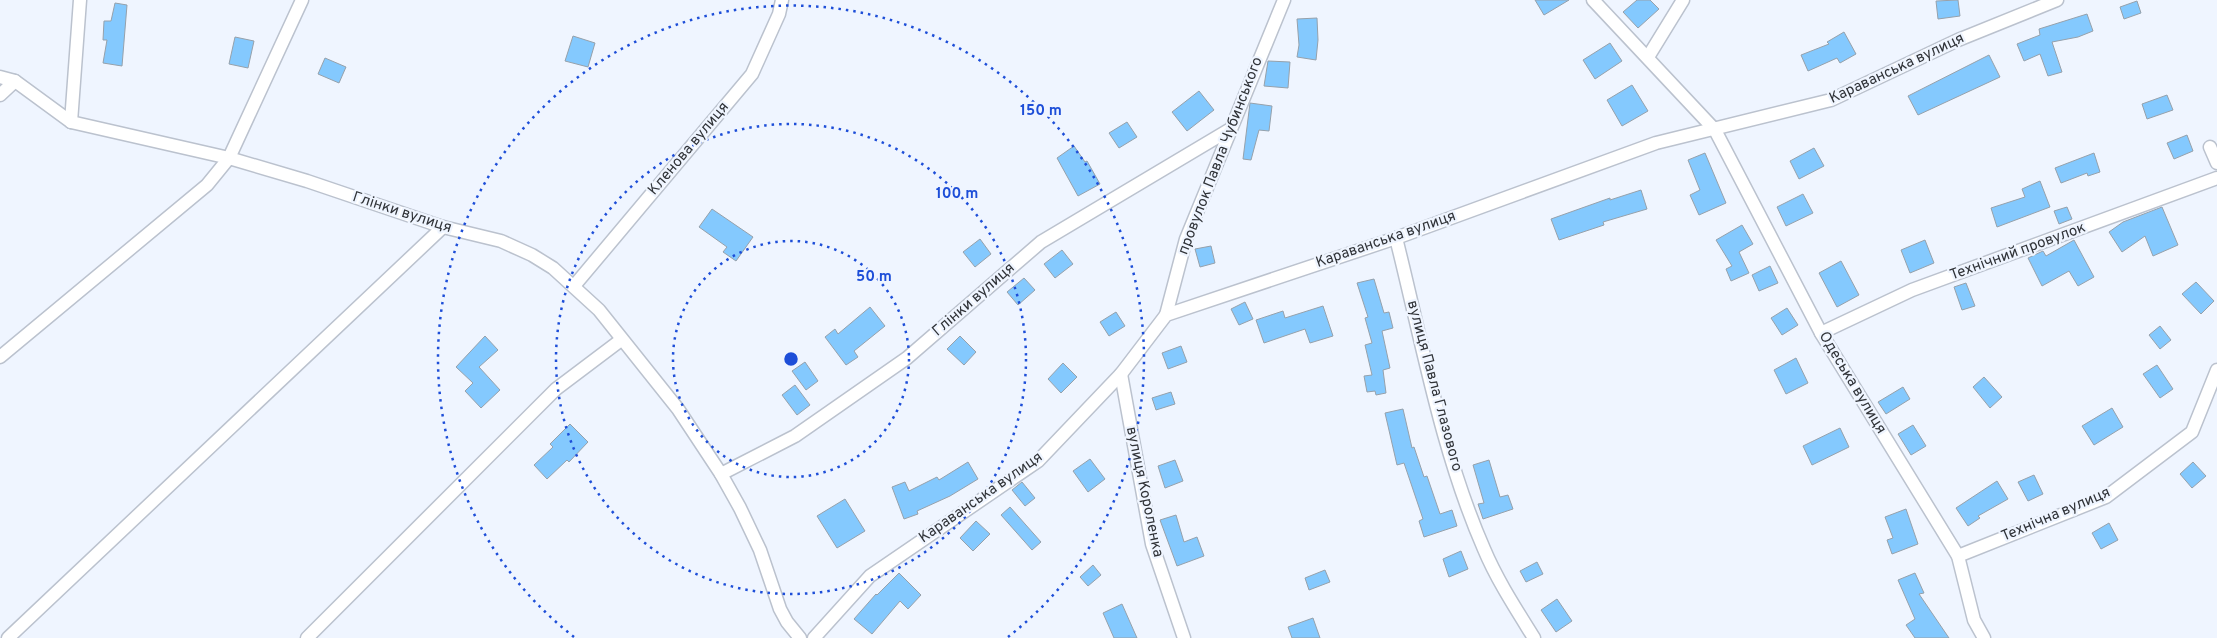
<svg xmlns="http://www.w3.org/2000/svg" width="2217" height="638" viewBox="0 0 2217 638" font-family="Overpass,sans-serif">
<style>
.building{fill:#84c9fe;stroke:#96a1ab}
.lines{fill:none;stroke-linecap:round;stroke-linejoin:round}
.street-casing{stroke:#bbc2ce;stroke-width:15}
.street{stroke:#fff;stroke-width:12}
.ring{fill:none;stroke:#1d4ed8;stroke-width:2.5;stroke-dasharray:2.5 5}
.labels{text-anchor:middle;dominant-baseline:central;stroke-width:4.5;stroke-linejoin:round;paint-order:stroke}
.street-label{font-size:15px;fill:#303338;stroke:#eff5ff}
.centre{fill:#1d4ed8;stroke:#eff5ff;stroke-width:2.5}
.ring-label{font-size:15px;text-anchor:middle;font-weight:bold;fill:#1d4ed8;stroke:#eff5ff;stroke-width:4.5;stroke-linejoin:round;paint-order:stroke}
</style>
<rect width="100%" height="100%" fill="#eff5ff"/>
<g class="building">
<polygon points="1535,0 1569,0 1544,15"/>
<polygon points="1637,0 1650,0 1659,9 1638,28 1623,12"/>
<polygon points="1958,0 1960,16 1938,19 1936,1"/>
<polygon points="2137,1 2141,13 2124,19 2120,7"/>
<polygon points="115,3 127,5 122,66 103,63 107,40 103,40 104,21 111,21"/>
<polygon points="2087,14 2093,31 2078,37 2052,42 2062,72 2048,76 2040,54 2024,61 2017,44 2040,35 2039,29"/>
<polygon points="1317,18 1318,40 1316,60 1297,57 1299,45 1297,19"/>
<polygon points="1844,32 1856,54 1840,63 1837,58 1808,71 1801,55 1829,44 1827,42"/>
<polygon points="573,36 595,43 588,67 565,61"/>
<polygon points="235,37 254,41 248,68 229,64"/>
<polygon points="1610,43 1622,61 1595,79 1583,60"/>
<polygon points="1989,55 2000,77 1918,115 1908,96"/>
<polygon points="325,58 346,67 339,83 318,74"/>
<polygon points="1268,61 1290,62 1288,88 1264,86"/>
<polygon points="1632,85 1648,111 1622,126 1607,100"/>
<polygon points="1199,91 1214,110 1187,131 1172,112"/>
<polygon points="2167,95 2173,110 2147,119 2142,104"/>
<polygon points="1250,103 1272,106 1269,131 1259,130 1251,160 1243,159"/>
<polygon points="1127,122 1137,137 1119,148 1109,133"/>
<polygon points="2187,135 2193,151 2174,159 2167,143"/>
<polygon points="1074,146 1085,162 1087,161 1100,184 1078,196 1057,158"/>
<polygon points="1814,148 1824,166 1799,179 1790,161"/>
<polygon points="1705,153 1726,203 1699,215 1690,195 1700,190 1688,160"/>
<polygon points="2094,153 2100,172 2088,176 2087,173 2061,183 2055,168"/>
<polygon points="2040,181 2050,207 1997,227 1991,208 2025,197 2022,189"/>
<polygon points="1641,190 1647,209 1603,222 1604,225 1559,240 1551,219 1610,198 1610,200"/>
<polygon points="1803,194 1813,213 1786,226 1777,207"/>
<polygon points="2067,207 2072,219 2059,224 2054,211"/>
<polygon points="2162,207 2178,245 2153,256 2145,236 2122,252 2109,232 2123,222"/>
<polygon points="712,209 753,237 736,261 723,252 727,247 699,227"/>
<polygon points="1742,225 1753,244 1739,252 1749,273 1731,281 1726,269 1732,266 1716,240"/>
<polygon points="980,239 991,254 975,267 963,252"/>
<polygon points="1925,240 1934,263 1910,273 1901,250"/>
<polygon points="2074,240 2094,277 2078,286 2069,271 2042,286 2028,258 2043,251 2046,256"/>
<polygon points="1211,246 1215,263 1200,267 1195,249"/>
<polygon points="1062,250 1073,264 1055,278 1044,264"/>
<polygon points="1841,261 1859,295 1837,307 1819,273"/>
<polygon points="1770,266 1778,283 1759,291 1752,275"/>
<polygon points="1024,278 1035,290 1018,305 1007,292"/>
<polygon points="1374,279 1384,313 1389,312 1393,328 1382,331 1390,368 1383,370 1386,393 1376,395 1375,391 1367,392 1364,376 1372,375 1365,345 1372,343 1365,318 1368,317 1357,283"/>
<polygon points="2196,282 2214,301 2201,314 2182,294"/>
<polygon points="1966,283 1975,306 1962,310 1954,287"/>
<polygon points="1245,302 1253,319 1239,325 1231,309"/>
<polygon points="1323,306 1333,336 1310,343 1305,329 1264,343 1256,320 1283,311 1285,318"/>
<polygon points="870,307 885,326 854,351 858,357 846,365 825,337 835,329 838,334"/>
<polygon points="1787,308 1798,325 1782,335 1771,318"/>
<polygon points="1116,312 1125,326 1109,336 1100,322"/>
<polygon points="2160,326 2171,340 2160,349 2149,335"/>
<polygon points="485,336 498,350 479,367 500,390 481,408 465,391 473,383 456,367"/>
<polygon points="960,336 976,352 964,365 947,349"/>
<polygon points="1181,346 1187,362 1168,369 1162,353"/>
<polygon points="1796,358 1808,383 1786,394 1774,370"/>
<polygon points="805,362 818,381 806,390 792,371"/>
<polygon points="1063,363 1077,377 1061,393 1048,379"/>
<polygon points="2157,365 2173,389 2160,398 2143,374"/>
<polygon points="1984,377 2002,397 1990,408 1973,387"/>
<polygon points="795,385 810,405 797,415 782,395"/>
<polygon points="1903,387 1910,399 1886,414 1878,402"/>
<polygon points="1171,392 1175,404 1156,410 1152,398"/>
<polygon points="2112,408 2123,427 2094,445 2082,426"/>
<polygon points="1403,409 1412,448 1414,447 1424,477 1427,476 1440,514 1452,510 1457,526 1424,537 1419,521 1423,519 1404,463 1397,465 1385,413"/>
<polygon points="570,424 588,442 569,462 567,460 547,479 534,465 553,447 550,444"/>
<polygon points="1913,425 1926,446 1911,455 1898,434"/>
<polygon points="1840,428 1849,447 1812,465 1803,446"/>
<polygon points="1090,459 1105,479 1088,492 1073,471"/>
<polygon points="1175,460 1183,481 1165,488 1158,466"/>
<polygon points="1489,460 1500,497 1508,495 1513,509 1483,519 1478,504 1484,503 1473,465"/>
<polygon points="968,462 978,479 950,496 917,511 918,514 904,519 892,487 905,482 909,491 937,477 939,480"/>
<polygon points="2193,462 2206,476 2192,488 2180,474"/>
<polygon points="2034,475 2043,494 2028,501 2018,482"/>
<polygon points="1997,481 2008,499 1978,516 1980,518 1968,526 1956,508"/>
<polygon points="1022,482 1035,498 1025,506 1012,490"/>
<polygon points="845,499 865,531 837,548 817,516"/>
<polygon points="1010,507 1041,542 1032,550 1001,515"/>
<polygon points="1906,509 1918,544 1892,554 1887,540 1893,538 1885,517"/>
<polygon points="1176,515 1184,542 1197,537 1204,556 1177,566 1160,520"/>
<polygon points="976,521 990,534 973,551 960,538"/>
<polygon points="2109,523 2118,540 2101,549 2092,533"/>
<polygon points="1461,551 1468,569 1449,577 1443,559"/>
<polygon points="1537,562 1543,574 1526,582 1520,571"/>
<polygon points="1093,565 1101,575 1088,586 1080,577"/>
<polygon points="1325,570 1330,582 1309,590 1305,578"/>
<polygon points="899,573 921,595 908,609 900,601 872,634 854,619 876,594 877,595"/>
<polygon points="1915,573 1924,593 1919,594 1949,638 1915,638 1906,625 1915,619 1898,580"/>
<polygon points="1557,599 1572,621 1556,632 1541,610"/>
<polygon points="1122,604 1137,638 1114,638 1103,613"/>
<polygon points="1313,618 1320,638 1292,638 1288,627"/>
</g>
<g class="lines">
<g class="street-casing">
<g id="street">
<polyline points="1593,0 1715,130 1821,333 1958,556 1974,620 1984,638"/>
<polyline points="1648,57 1683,0"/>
<polyline points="0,77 15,81 71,122 229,158 307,181 443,227 501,241 532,255 553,268 599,310 678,409 721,474 740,508 760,550 780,609 787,622 800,638"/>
<polyline points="0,95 15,81"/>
<polyline points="71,122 80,0"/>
<polyline points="2210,147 2217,163"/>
<path d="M1396 238C1422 341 1441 451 1484 549 1497 580 1516 609 1534 638"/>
<polyline points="574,286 752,74 779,14 782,0"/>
<polyline points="1166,315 1186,239 1284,0"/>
<polyline points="1821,333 1912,290 2217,178"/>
<polyline points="0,357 207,185 229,158 302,0"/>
<polyline points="1121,374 1152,544 1184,638"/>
<polyline points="721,474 795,436 907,358 1041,242 1229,130"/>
<polyline points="1958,556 2106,497 2192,432 2217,370"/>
<polyline points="8,638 443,227"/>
<polyline points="307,638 556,389 621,340"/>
<polyline points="814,638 870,576 1038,461 1121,374 1166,315 1396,238 1656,143 1831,100 1958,40 2057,0"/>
</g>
</g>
<use href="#street" class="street"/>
</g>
<g class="ring">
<circle cx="791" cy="359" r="118"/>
<circle cx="791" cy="359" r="235"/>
<path d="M574 637A353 353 0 1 1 1008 637"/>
</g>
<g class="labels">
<g class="street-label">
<text transform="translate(1897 69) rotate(-25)">Караванська вулиця</text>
<text transform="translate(689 149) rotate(-50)">Кленова вулиця</text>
<text transform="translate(1221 156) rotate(-69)">провулок Павла Чубинського</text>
<text transform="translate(402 213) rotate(18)">Глінки вулиця</text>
<text transform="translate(1386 240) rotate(-19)">Караванська вулиця</text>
<text transform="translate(2018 252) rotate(-20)">Технічний провулок</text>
<text transform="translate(974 300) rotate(-41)">Глінки вулиця</text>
<text transform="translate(1852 383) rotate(59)">Одеська вулиця</text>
<text transform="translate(1434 386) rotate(75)">вулиця Павла Глазового</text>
<text transform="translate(1144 492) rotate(78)">вулиця Короленка</text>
<text transform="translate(981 498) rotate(-35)">Караванська вулиця</text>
<text transform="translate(2056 515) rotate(-23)">Технічна вулиця</text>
</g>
</g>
<circle cx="791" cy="359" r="8" class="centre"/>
<g class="ring-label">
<text x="1041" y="115">150 m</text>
<text x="957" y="198">100 m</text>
<text x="874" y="281">50 m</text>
</g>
</svg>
